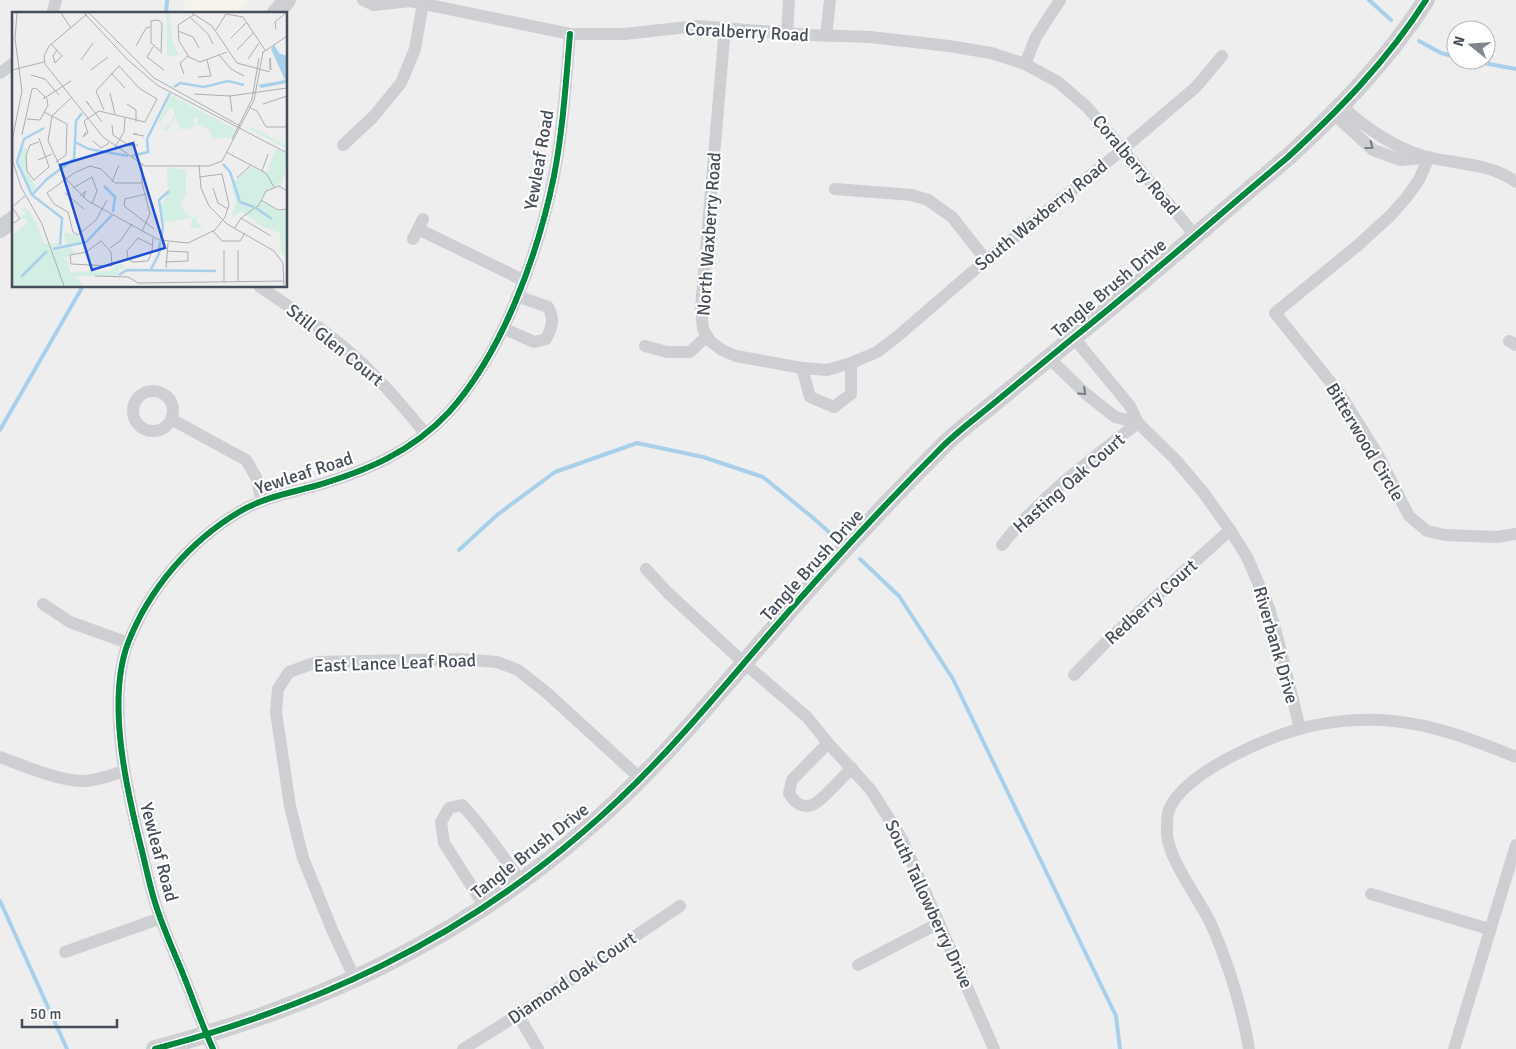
<svg xmlns="http://www.w3.org/2000/svg" width="1516" height="1049" viewBox="0 0 1516 1049" font-family="Signika,sans-serif">
<style>
.commercial{fill:#f6f4ea}
.lines{fill:none;stroke-linecap:round;stroke-linejoin:round}
.stream{stroke:#a8d0eb;stroke-width:4}
.street{stroke:#cdcfd2;stroke-width:12}
.secondary{stroke:#cdcfd3;stroke-width:18}
.cycleway-casing{stroke:#fff;stroke-width:9}
.cycleway{stroke:#00873e;stroke-width:6}
.oneway{stroke:#757a84}
.labels{text-anchor:middle;dominant-baseline:central;stroke-width:4.5;stroke-linejoin:round;paint-order:stroke}
.street-label{font-size:18px;fill:#464d5a;stroke:#fff}
.inset-river{fill:none;stroke:#a8d0eb;stroke-width:2.5}
.inset-road{fill:none;stroke:#abaeb3;stroke-width:1}
.view{fill:#1d4ed8;fill-opacity:0.15;stroke:#1d4ed8;stroke-width:2.5}
.inset-edge{fill:none;stroke:#464d5a;stroke-width:2.5}
</style>
<rect width="100%" height="100%" fill="#efeeee"/>
<polygon class="commercial" points="185,0 248,0 237,14 184,14"/>
<g class="lines">
<g class="stream">
<polyline points="1369,0 1391,20"/>
<polyline points="166,14 167,0"/>
<polyline points="1419,41 1441,53 1456,57"/>
<polyline points="1467,60 1516,69"/>
<polyline points="0,430 83,286"/>
<polyline points="459,550 497,515 555,472 637,443 703,457 763,477 812,517 838,540"/>
<polyline points="860,559 899,596 953,679 1116,1016 1120,1049"/>
<polyline points="0,901 67,1049"/>
</g>
<g class="street">
<polyline points="363,0 374,5 410,1 570,34 624,34 697,26 811,35 870,37 949,46 991,53 1025,64 1058,82 1087,107 1195,235"/>
<polyline points="52,14 56,0"/>
<polyline points="725,27 701,308 703,329 710,341 722,350 736,356 802,368 827,370 851,363 877,352 898,336 986,260 1122,150 1196,87 1222,56"/>
<polyline points="787,33 789,0"/>
<polyline points="826,36 830,0"/>
<polyline points="1025,64 1036,37 1060,0"/>
<polyline points="0,73 14,63"/>
<path d="M1342 106C1365 128 1399 151 1431 158 1460 164 1491 164 1516 182"/>
<polyline points="1334,114 1373,150 1401,160 1424,158"/>
<polyline points="343,145 373,117 401,83 415,49 423,3"/>
<polyline points="1429,157 1419,180 1406,198 1390,216 1357,246 1275,313 1340,394 1378,455 1409,516 1427,531 1445,535 1497,537 1516,534"/>
<polyline points="835,189 912,195 928,200 952,217 986,260"/>
<polyline points="418,229 523,280"/>
<polyline points="413,239 423,219"/>
<path d="M259 286C294 310 336 337 366 367 388 388 406 410 425 433"/>
<path d="M503 328 534 342 546 339C552 327 555 320 548 307L517 296"/>
<polyline points="1074,338 1130,406 1138,423 1174,458 1203,492 1230,530 1247,557 1269,608 1279,643 1300,729"/>
<polyline points="1509,341 1516,345"/>
<polyline points="645,346 667,352 690,352 707,336"/>
<polyline points="1049,358 1085,393 1115,417 1138,423"/>
<polyline points="802,368 810,397 834,407 851,394 851,363"/>
<circle cx="153" cy="411" r="20"/>
<polyline points="171,419 246,460 256,477 262,501"/>
<path d="M1002 545C1040 497 1090 460 1138 423"/>
<polyline points="646,569 668,593 744,663 807,717 828,743 871,790 903,841 994,1049"/>
<polyline points="43,604 70,622 128,643"/>
<polyline points="1074,675 1110,638 1230,530"/>
<path d="M828 743 792 780 789 793C794 802 803 810 814 804 823 800 843 776 852 768"/>
<path d="M0 757C21 765 60 781 82 781 97 781 111 775 124 771"/>
<polyline points="1371,894 1489,929"/>
<path d="M485 907 444 843 441 822 449 808 462 805C484 828 502 856 521 881"/>
<polyline points="65,952 161,918"/>
<polyline points="858,965 939,923"/>
<polyline points="355,979 333,932 303,858 290,806 276,712 278,689 289,672 317,662 459,659 497,662 518,670 547,693 640,778"/>
<polyline points="518,1015 538,1049"/>
<path d="M213 1049C202 1025 193 999 183 974 173 949 161 924 154 899 149 883 146 867 142 851 127 792 106 701 128 643 149 589 190 541 239 512 262 498 289 493 315 486 366 471 412 452 449 412 503 352 538 254 554 176 563 129 566 81 570 34"/>
<polyline points="463,1049 518,1015 680,906"/>
<path d="M1249 1049C1242 1007 1229 966 1212 926 1201 902 1169 860 1167 835 1167 823 1166 812 1173 802 1195 769 1261 740 1299 729 1328 721 1363 718 1393 721 1436 725 1476 741 1516 757"/>
<polyline points="1454,1049 1516,845"/>
</g>
<g class="secondary">
<polyline points="275,14 287,0"/>
<polyline points="0,229 14,219"/>
<path d="M155 1049C316 1006 456 942 583 832 643 781 694 722 745 662 808 588 874 515 943 446 957 432 973 420 988 408 1016 385 1045 361 1073 338 1146 280 1215 218 1287 158 1338 111 1388 60 1426 0"/>
</g>
<g class="cycleway-casing">
<g id="cycleway">
<path d="M155 1049C316 1006 456 942 583 832 643 781 694 722 745 662 808 588 874 515 943 446 957 432 973 420 988 408 1016 385 1045 361 1073 338 1146 280 1215 218 1287 158 1338 111 1388 60 1426 0"/>
<path d="M213 1049C202 1025 193 999 183 974 173 949 161 924 154 899 149 883 146 867 142 851 127 792 106 701 128 643 149 589 190 541 239 512 262 498 289 493 315 486 366 471 412 452 449 412 503 352 538 254 554 176 563 129 566 81 570 34"/>
</g>
</g>
<use href="#cycleway" class="cycleway"/>
</g>
<defs><path id="oneway-chevron" d="M-2-3.5L2.5 0L-2 3.5" fill="none" stroke-width="1.6" stroke-linecap="round" stroke-linejoin="round" transform="scale(1.25)"/></defs>
<g class="oneway">
<use href="#oneway-chevron" transform="translate(1370 146) rotate(36)"/>
<use href="#oneway-chevron" transform="translate(1083 392) rotate(42)"/>
</g>
<g class="labels">
<g class="street-label">
<text transform="translate(747 32) rotate(3)">Coralberry Road</text>
<text transform="translate(539 160) rotate(-80)">Yewleaf Road</text>
<text transform="translate(1136 165) rotate(50)">Coralberry Road</text>
<text transform="translate(1041 215) rotate(-39)">South Waxberry Road</text>
<text transform="translate(709 234) rotate(-86)">North Waxberry Road</text>
<text transform="translate(1109 288) rotate(-40)">Tangle Brush Drive</text>
<text transform="translate(335 345) rotate(39)">Still Glen Court</text>
<text transform="translate(1365 442) rotate(59)">Bitterwood Circle</text>
<text transform="translate(304 473) rotate(-18)">Yewleaf Road</text>
<text transform="translate(1069 483) rotate(-41)">Hasting Oak Court</text>
<text transform="translate(812 565) rotate(-48)">Tangle Brush Drive</text>
<text transform="translate(1151 602) rotate(-42)">Redberry Court</text>
<text transform="translate(1276 645) rotate(74)">Riverbank Drive</text>
<text transform="translate(395 663) rotate(-2)">East Lance Leaf Road</text>
<text transform="translate(530 851) rotate(-38)">Tangle Brush Drive</text>
<text transform="translate(159 852) rotate(75)">Yewleaf Road</text>
<text transform="translate(929 904) rotate(65)">South Tallowberry Drive</text>
<text transform="translate(572 978) rotate(-34)">Diamond Oak Court</text>
</g>
</g>
<g transform="translate(12 12)">
<rect width="275" height="275" fill="#efeeee"/>
<path d="M155 1H158L160 29 167 43 155 45ZM159 83 223 117 220 125 201 127 197 118 184 112 187 106H182L183 114 176 117H168L163 105 155 120 150 116 147 109ZM159 95 163 101 157 114 151 116 148 110ZM239 115 275 134V137L238 117ZM10 135 15 137 14 159 25 176 20 180 7 154ZM264 137 275 142V154L269 173 257 176 248 187 267 199 275 198V247L269 241 268 221 251 215 229 199 220 205 224 190 220 176 223 169 239 155 255 161ZM155 155 174 158V184L169 189 173 201 181 206 188 203 183 208 191 215 178 216 181 206 152 210 149 194 156 181ZM12 193 24 209 32 232 46 231 51 239 54 234 52 220 67 224 69 230 56 232 63 241 51 247 57 250 58 260 100 259 104 253 110 252 112 256 107 257 106 264H63L71 274H0V224L14 212 15 206 10 207 9 203 14 202 13 199H8L13 196Z" fill="#d3eee2" fill-rule="evenodd"/>
<path d="M262 33 267 41 275 44V71L249 76 246 73 273 68 259 37Z" fill="#a8d0eb"/>
<path class="inset-river" d="M162 75 168 71 192 75 216 69 232 73M70 101 64 109 63 130 77 137 116 144M32 116 12 127 5 150 20 183 50 206 48 233M120 144 136 140 135 127 158 81M211 152 218 160 228 190 242 195M92 174 103 185 101 200M21 182 35 167 62 147 63 130M244 196 260 207M149 227 151 215 147 188 157 179M41 237 74 230 100 203M139 257 147 242 148 230M107 263 115 258 204 259M9 265 35 239"/>
<path class="inset-road" d="M5 1 3 27 10 79 1 124V150L9 175 30 212 52 274M49 1 59 16M72 1 115 47 145 73 275 141M77 1 142 66 228 114M180 1 200 14 225 51 258 60M75 2 37 34 32 44 33 52 91 125 133 154H197L210 149 242 88 251 40M183 2 166 13 167 29 177 45 188 50 215 40M179 6 196 22 201 32M146 8 139 9V31L148 39M146 8 150 11 149 41M264 17 263 10 274 1M204 18 214 2 231 5 253 38M166 19 181 25 187 36M219 26 235 10M39 32 43 36 50 44 43 51 41 44 45 38M124 34 134 16 138 15M141 35 135 45 152 58M225 38 242 20M250 41 275 24M207 43 219 57 232 64M236 47 247 31M69 48 81 31M0 58 32 50M79 58 96 45M258 58V46L259 58M99 61 113 76 110 73M172 62 168 51 176 44M19 63 33 67 47 83M186 65 199 64 195 48M98 81 103 102M182 82 218 84 275 76M218 84 220 100M33 85 31 87 59 69M60 85 40 104 36 129 54 167 76 189 147 228 176 231 203 218 213 205 217 193 210 162 187 165M77 92 74 89 90 110M115 92 124 98V110M251 92 275 84M237 95 245 99 254 115H275M32 100 55 112 54 143 44 150M100 113 101 123 118 134 126 133M74 120 71 125 76 121 72 109 87 99 133 110 145 87 127 76 107 54 84 79 92 98M125 122H121L132 124M10 123 20 77 24 76 35 87 36 93 28 108 15 107M220 127 240 87 247 46M81 129 89 136 97 131M27 130 18 133 14 144 15 159 22 168 37 155 27 126M103 135 112 120 113 106M214 140 254 161 262 175M26 148 40 142M187 153 189 176 197 194 215 212 262 239 271 251 272 274M250 159 256 142M225 166 239 153M100 170 107 153M61 176 80 165 85 179 80 192M201 176 206 191 216 197M53 181 72 197M134 182 113 187 112 194 142 217M68 184 74 179 71 186M95 188 84 208 66 223 61 220 56 200 42 192 35 181 62 161 78 154 89 157 103 171H130M249 188 266 198 275 197M0 195 13 184M229 206 259 224M0 212 8 207 0 195M223 216 229 206 247 193 254 179 267 174 275 179M130 219 138 202 130 171V152M201 219 210 229H228L233 221M89 229 99 240 100 254 59 252 58 243 74 240ZM140 233 126 226 115 239 116 247 121 250 136 249 140 239 141 226M98 236 108 229 120 212M212 238V269M226 238V269M153 250 176 249V240L155 239M154 256 156 231M83 264 116 265 126 271 272 269"/>
<path class="view" d="M121 131 153 236 80 258 48 153Z"/>
<rect width="275" height="275" class="inset-edge"/>
</g>
<g transform="translate(1471 45) rotate(287)"><circle r="24" fill="#ffffff" stroke="#b5b8bd"/>
<path d="M0-4L9 19L0 12L-9 19Z" fill="#81858e"/>
<text y="-8" font-size="14" font-weight="bold" text-anchor="middle" fill="#464d5a">N</text>
</g>
<path d="M22 1019v8h95v-8" fill="none" stroke="#464d5a" stroke-width="2.5"/>
<text x="30" y="1019" font-size="15" fill="#464d5a" stroke="#ffffff" stroke-width="4" paint-order="stroke">50 m</text>
</svg>
